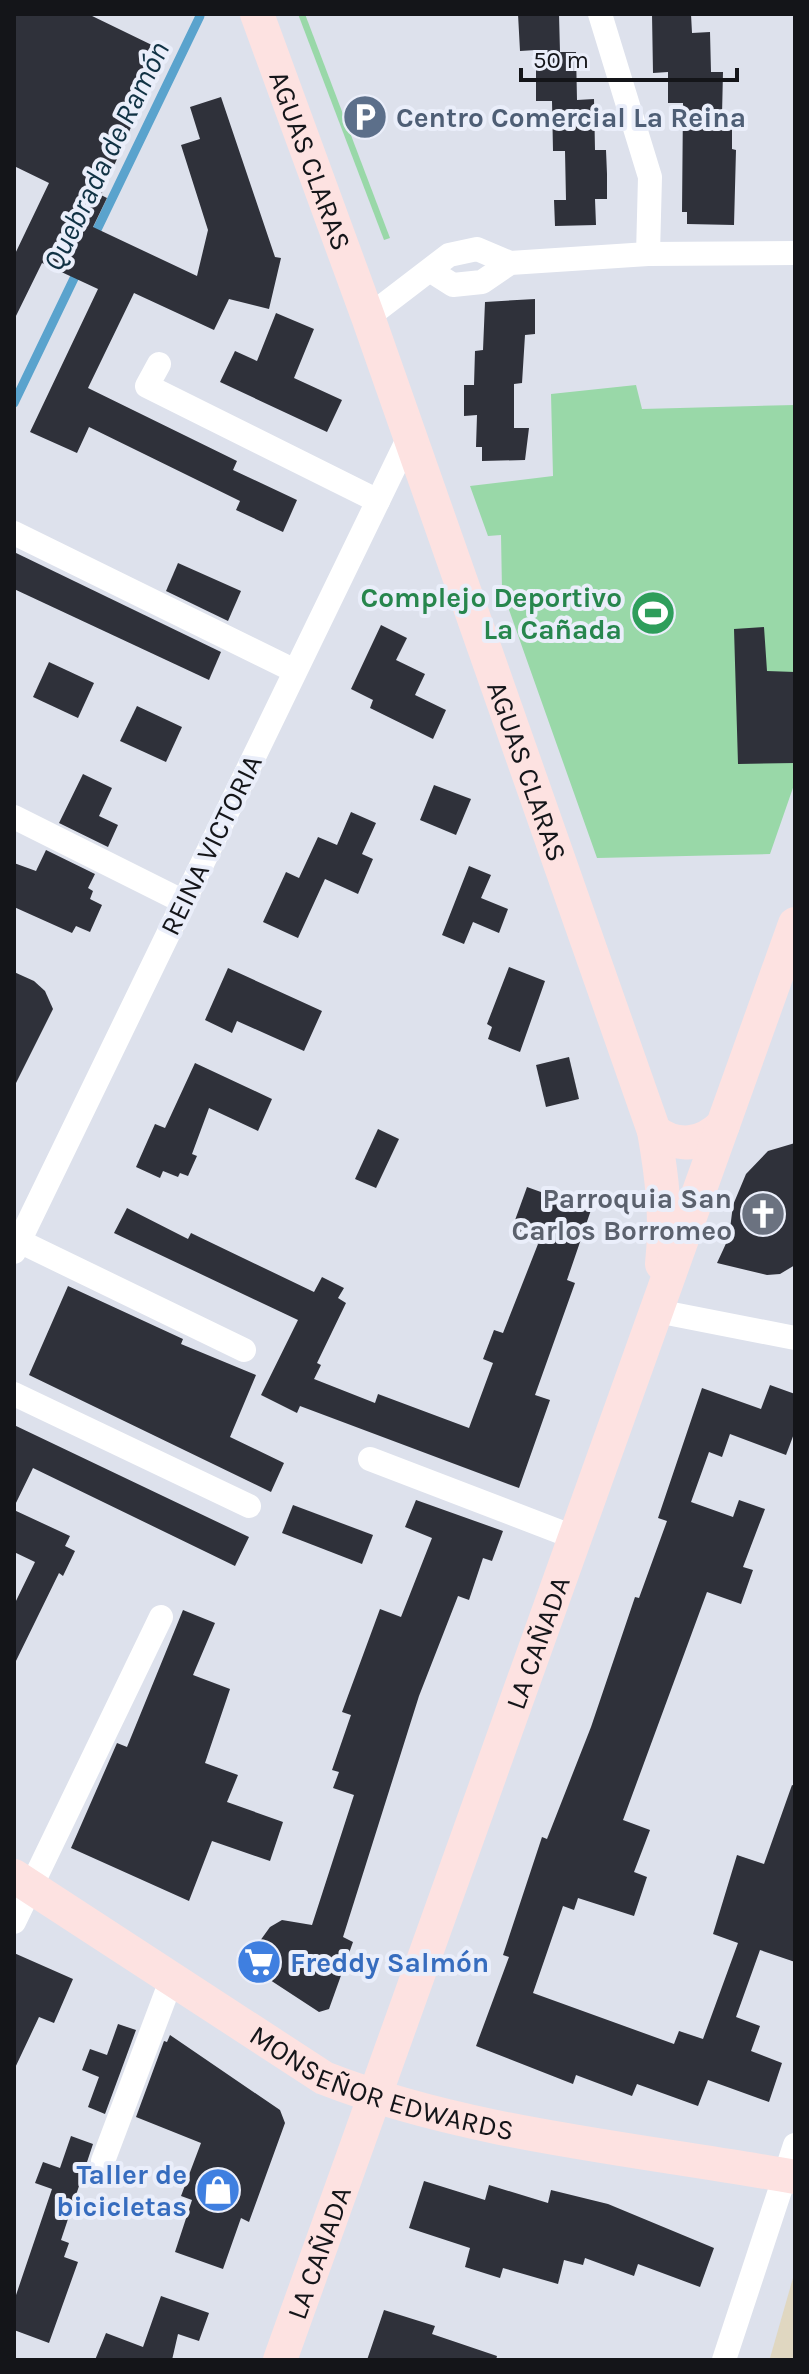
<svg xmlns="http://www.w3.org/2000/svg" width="809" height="2374" viewBox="0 0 809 2374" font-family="Karla,sans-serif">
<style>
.education{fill:#e0d7c1}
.green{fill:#99d8a8}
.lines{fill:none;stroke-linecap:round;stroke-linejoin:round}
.stream{stroke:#5aa3cd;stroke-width:9}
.building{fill:#2f313a}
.street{stroke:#fff;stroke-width:24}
.secondary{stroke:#fde2e1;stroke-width:34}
.labels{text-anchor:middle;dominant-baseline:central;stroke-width:8;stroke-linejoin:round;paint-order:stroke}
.service-label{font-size:28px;font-weight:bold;fill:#4e5e75;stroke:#eaeefa;text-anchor:start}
.street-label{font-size:28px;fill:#141519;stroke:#eaeefa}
.leisure-label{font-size:28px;font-weight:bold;fill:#27864d;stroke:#eaeefa;text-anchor:end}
.worship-label{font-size:28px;font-weight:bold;fill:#5b616d;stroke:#eaeefa;text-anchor:end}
.shop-label{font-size:28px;font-weight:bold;fill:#366cbe;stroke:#eaeefa;text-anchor:start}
.water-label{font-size:30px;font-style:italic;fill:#103244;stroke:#eaeefa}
</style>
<rect width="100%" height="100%" fill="#dde1ec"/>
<polygon class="education" points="795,2271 795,2360 776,2360 770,2358"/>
<g class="green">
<polygon points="298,14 305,14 390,238 384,240"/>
<polygon points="636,385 642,409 795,405 795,782 770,854 597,858 502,590 501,535 488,536 470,486 553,476 551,394"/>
</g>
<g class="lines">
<g class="stream">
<polyline points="92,240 200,16"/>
<polyline points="14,403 79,268"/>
</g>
</g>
<g class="building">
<polygon points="14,14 88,14 156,47 120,120 132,125 101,195 107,198 93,227 197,276 208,230 181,145 200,139 190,107 221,97 275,257 281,258 269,309 229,299 214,330 134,293 88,388 237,461 233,470 297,500 283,532 236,510 240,501 89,427 77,453 30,432 98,289 42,263 14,320 14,256 49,183 14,166"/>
<polygon points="518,14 559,14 560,52 576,52 577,100 594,99 595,150 606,150 607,174 607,199 595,199 596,225 555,226 554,200 566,200 565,151 553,151 552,101 536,101 536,50 520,51"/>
<polygon points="652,14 691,14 692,33 710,32 711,72 723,72 722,115 732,115 732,149 736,150 734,225 687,224 687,212 682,212 683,103 668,103 668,72 653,73"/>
<polygon points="535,299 535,334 525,335 522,383 514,384 514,428 529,428 525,460 482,461 482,447 476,447 477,415 464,416 464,385 474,385 475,351 483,350 485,302"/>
<polygon points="276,313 314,329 294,378 342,400 327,432 220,382 235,351 257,361"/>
<polygon points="14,552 221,652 209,680 14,589"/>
<polygon points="178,563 241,591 228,621 166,591"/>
<polygon points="381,625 407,638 396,660 425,674 415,695 446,710 433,739 370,708 373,700 351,689"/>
<polygon points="764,627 767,671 795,672 795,763 738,764 734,629"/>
<polygon points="49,662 94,683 78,718 33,697"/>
<polygon points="137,706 182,727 166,762 120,741"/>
<polygon points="83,774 112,788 99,816 118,825 108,847 59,823"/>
<polygon points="434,785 471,799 456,835 420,820"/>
<polygon points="351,812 376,823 362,854 373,859 358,894 325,879 298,938 263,922 286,872 299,878 318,837 337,845"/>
<polygon points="46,850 95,874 88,888 93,891 90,899 102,905 90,932 76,926 72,933 14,907 14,863 36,871"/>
<polygon points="469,866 491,875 481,898 508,909 499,933 473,922 464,944 442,935"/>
<polygon points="509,967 545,981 520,1052 488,1039 492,1027 487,1024"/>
<polygon points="228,968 322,1011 304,1051 237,1021 232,1033 205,1020"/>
<polygon points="14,972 34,981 45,991 53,1009 14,1087"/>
<polygon points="569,1057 579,1099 546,1107 536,1065"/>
<polygon points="195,1063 272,1099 258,1131 209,1108 192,1154 197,1156 188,1176 180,1173 178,1177 163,1171 160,1178 136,1167 155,1124 165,1128"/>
<polygon points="378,1129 399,1139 376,1188 355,1179"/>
<polygon points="795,1143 795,1265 780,1274 767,1275 717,1263 729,1237 733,1205 746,1174 768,1151"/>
<polygon points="527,1187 591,1210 567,1280 575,1283 535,1395 550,1400 519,1488 300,1406 297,1413 261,1395 298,1320 114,1233 127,1208 188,1239 191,1233 314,1292 322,1277 344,1288 338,1298 346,1303 317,1363 321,1365 314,1379 375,1403 378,1394 469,1428 493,1363 483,1359 494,1330 503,1333 538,1244 510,1234"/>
<polygon points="68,1286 183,1339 181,1344 256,1375 230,1437 284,1463 271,1492 29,1375"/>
<polygon points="770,1385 795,1394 795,1431 786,1455 730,1434 722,1457 709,1452 691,1502 733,1517 739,1500 765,1509 743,1567 753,1570 741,1604 707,1592 623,1820 650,1830 634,1872 647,1877 634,1916 578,1898 574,1910 563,1906 533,1993 674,2044 679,2031 703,2039 738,1943 713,1934 737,1855 764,1864 792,1785 795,1786 795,1962 760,1950 736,2017 760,2026 751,2051 782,2063 769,2102 708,2080 698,2106 637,2084 632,2096 576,2075 573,2084 476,2046 509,1957 503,1955 542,1837 547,1839 591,1727 635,1597 639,1598 667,1521 658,1518 702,1388 761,1409"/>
<polygon points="14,1425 249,1537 235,1566 33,1468 14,1507"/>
<polygon points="416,1500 503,1531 492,1561 483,1558 469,1600 458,1596 419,1696 343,1937 353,1942 329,2009 319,2012 244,1963 270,1927 282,1920 312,1925 354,1795 333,1788 339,1772 332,1770 351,1715 342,1712 380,1609 401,1617 432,1538 405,1527"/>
<polygon points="293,1505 373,1535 362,1564 282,1533"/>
<polygon points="14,1510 70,1536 65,1546 75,1551 63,1576 59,1573 14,1665 14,1605 35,1562 14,1552"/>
<polygon points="183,1610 215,1623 193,1675 230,1689 205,1763 238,1775 227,1802 283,1822 270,1861 212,1841 189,1901 71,1848 117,1743 127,1747"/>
<polygon points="14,1953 73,1979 54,2023 39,2017 14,2070"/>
<polygon points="118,2024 136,2030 105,2114 88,2107 99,2077 82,2070 90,2049 107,2055"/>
<polygon points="170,2035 280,2110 285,2123 249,2222 241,2218 223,2269 175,2252 192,2200 181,2196 201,2143 136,2117 164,2041 167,2042"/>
<polygon points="71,2136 93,2144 61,2240 69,2243 64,2257 78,2262 49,2343 14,2330 14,2301 52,2189 35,2183 43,2162 60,2168"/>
<polygon points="424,2181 485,2200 489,2185 548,2203 551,2190 608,2204 714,2248 700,2287 638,2264 634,2276 585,2258 583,2265 564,2260 558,2284 503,2268 500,2278 465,2267 470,2248 409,2228"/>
<polygon points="161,2296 209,2313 199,2341 178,2334 172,2360 95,2360 106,2333 143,2347"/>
<polygon points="384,2310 435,2326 432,2334 497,2356 496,2360 367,2360"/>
</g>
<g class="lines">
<g class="street">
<polyline points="648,254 795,253"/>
<polyline points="431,271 453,285 482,282 510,263 648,254 650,177 600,14"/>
<polyline points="368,317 449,255 477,249 510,263"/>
<polyline points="159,364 147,386 378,501"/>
<polyline points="14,533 295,671"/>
<polyline points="14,817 184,902"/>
<polyline points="19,1241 244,1350"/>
<polyline points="14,1252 408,439"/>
<polyline points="657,1311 795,1338"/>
<polyline points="14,1394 249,1506"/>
<polyline points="370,1459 576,1538"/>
<polyline points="14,1922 161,1617"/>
<polyline points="103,2161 172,1978"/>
<polyline points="724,2360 795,2145"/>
</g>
<g class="secondary">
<path id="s1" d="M257 14 368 317 654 1131C662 1176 667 1218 662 1264"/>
<path d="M654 1131C678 1149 702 1145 723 1125"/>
<path id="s2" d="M14 1876 324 2078C470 2135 640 2149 795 2177"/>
<path id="s3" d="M280 2360 795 924"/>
</g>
</g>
<defs>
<g id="parking-disc" transform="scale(2.3)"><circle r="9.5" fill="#5c6f8a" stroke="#eaeefa"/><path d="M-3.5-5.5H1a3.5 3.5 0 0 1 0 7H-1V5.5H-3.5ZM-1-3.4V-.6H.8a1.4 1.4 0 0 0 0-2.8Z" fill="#fff"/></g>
<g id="stadium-disc" transform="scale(2.3)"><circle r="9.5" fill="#2e9e5b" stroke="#eaeefa"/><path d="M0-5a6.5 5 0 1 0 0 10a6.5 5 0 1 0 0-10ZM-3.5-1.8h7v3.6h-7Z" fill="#fff"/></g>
<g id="church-disc" transform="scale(2.3)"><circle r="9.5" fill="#6b7280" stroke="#eaeefa"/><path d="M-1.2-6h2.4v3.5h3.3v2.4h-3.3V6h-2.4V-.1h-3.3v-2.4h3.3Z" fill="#fff"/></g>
<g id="supermarket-disc" transform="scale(2.3)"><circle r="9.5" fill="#3f7fe0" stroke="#eaeefa"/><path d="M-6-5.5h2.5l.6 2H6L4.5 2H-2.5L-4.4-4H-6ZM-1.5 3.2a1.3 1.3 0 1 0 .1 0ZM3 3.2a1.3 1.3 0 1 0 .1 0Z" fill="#fff"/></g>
<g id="shop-disc" transform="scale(2.3)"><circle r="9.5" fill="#3f7fe0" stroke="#eaeefa"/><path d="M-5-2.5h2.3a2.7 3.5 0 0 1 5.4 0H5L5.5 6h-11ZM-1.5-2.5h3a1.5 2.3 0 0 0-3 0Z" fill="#fff"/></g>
</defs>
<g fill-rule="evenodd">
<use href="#parking-disc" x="365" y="117"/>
<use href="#stadium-disc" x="653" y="613"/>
<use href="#church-disc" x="763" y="1214"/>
<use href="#supermarket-disc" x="259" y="1962"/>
<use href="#shop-disc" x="218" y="2190"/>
</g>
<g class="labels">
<g class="service-label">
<text x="396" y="117">Centro Comercial La Reina</text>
</g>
<g class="street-label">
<text stroke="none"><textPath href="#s1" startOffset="156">AGUAS CLARAS</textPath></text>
<text stroke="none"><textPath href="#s1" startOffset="804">AGUAS CLARAS</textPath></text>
<text transform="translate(211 845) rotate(-64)">REINA VICTORIA</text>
<text stroke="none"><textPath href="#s3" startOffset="762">LA CAÑADA</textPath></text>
<text stroke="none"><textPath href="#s2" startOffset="426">MONSEÑOR EDWARDS</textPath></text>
<text stroke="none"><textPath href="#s3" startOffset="114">LA CAÑADA</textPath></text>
</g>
<g class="leisure-label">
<text x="622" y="597">Complejo Deportivo<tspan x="622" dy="32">La Cañada</tspan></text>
</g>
<g class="worship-label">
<text x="732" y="1198">Parroquia San<tspan x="732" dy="32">Carlos Borromeo</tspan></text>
</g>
<g class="shop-label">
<text x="290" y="1962">Freddy Salmón</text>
<text x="187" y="2174" text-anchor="end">Taller de<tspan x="187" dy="32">bicicletas</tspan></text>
</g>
<g class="water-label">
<text transform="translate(106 156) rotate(-64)">Quebrada de Ramón</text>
</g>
</g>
<rect width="809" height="2374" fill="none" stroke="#141519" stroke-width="32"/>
<path d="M521 68v12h216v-12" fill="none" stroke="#141519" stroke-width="4"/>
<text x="533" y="68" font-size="24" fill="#141519" stroke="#eaeefa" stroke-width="6" paint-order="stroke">50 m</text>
</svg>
